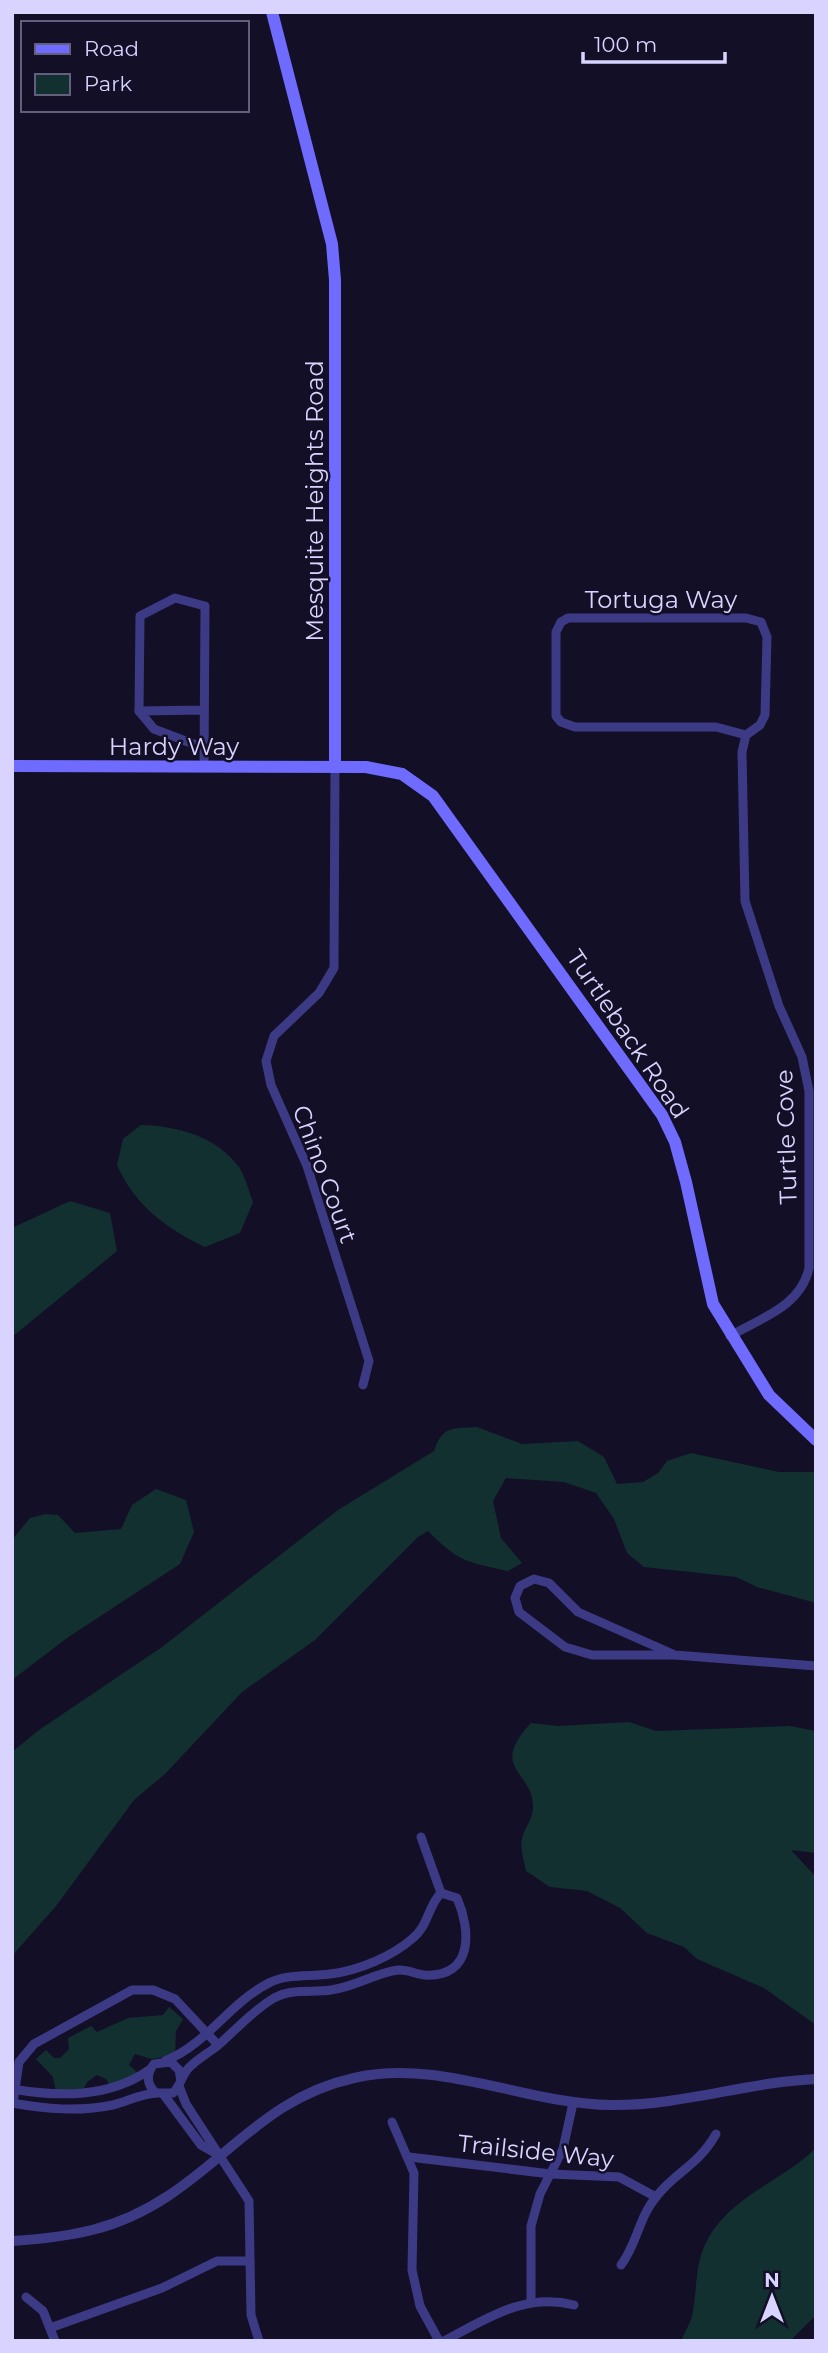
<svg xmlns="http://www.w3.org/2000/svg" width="828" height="2353" viewBox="0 0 828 2353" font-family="Montserrat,sans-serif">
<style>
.green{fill:#12302f}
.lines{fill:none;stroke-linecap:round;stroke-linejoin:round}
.minor{stroke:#3d3a85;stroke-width:9}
.tertiary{stroke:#3d3a85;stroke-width:10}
.secondary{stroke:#6f6bff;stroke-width:12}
.labels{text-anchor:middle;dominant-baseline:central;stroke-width:5;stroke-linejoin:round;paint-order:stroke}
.street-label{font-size:24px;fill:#d9d4ff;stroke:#130f26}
</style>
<rect width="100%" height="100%" fill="#130f26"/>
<g class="green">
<path d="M141 1125C177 1126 216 1136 239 1167 245 1176 249 1191 253 1202L240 1233 205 1247C166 1228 135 1206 117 1165L123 1139Z"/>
<polygon points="70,1201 110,1213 117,1251 12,1337 12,1228"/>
<path d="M477 1427 522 1444 578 1441 604 1457 617 1484 643 1482 658 1473 667 1461 691 1453 779 1472H816V1603L757 1587 736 1577 644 1567 627 1553 614 1519 596 1493 564 1482 506 1478 493 1501 501 1538 522 1563 508 1571C466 1562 459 1562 428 1531L418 1537 315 1640 242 1692 165 1774 134 1800 56 1906 12 1956V1752L39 1730 162 1647 338 1510 434 1451C443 1425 452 1429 477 1427Z"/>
<polygon points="156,1489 186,1500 194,1532 180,1564 67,1638 12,1680 12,1540 30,1518 45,1514 58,1515 75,1533 121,1529 132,1505"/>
<path d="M629 1722 656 1731 790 1726 816 1731V1853L791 1850 816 1877V2025L764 1988 697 1959 684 1947 647 1933 620 1908 587 1891 550 1887 526 1871C524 1861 520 1848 522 1839 524 1828 533 1819 533 1808 535 1772 487 1770 531 1723L558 1726Z"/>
<polygon points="169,2007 183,2019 176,2031 175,2055 151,2059 135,2054 129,2065 139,2074 110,2086 106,2079 97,2075 87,2082 83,2091 56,2092 53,2077 36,2059 46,2050 54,2058 60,2058 69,2049 68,2038 91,2026 97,2032 128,2018 163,2015"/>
<path d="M816 2148V2315L790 2341H681C685 2332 692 2320 693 2311 697 2289 695 2269 704 2247 726 2197 780 2183 816 2148Z"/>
</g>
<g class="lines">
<g class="minor">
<polyline points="139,711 154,729 204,748"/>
<polyline points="204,767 205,606 175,598 140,616 139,711 204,710"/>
<polyline points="335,767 334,968 319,993 274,1036 266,1061 271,1085 307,1166 369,1361 363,1385"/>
<path d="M730 1336C761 1318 801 1306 809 1268V1091L802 1057 779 1006 745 901 742 752 746 735 760 725 765 715 767 637 761 622 746 618H568L561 622 556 632V716L561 722 575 727H716L746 735"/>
<polyline points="675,1655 578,1612 549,1583 534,1579 520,1586 515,1598 519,1612 565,1647 592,1655 675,1655 816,1666"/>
<polyline points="421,1837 441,1893"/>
<path d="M165 2061C207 2044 229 2004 267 1984 286 1973 310 1977 330 1974 358 1971 393 1956 413 1938 428 1926 428 1906 441 1893"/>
<path d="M181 2081 179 2070 171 2062 154 2064C146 2074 146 2084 156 2093H173C180 2086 181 2078 187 2070 194 2061 207 2054 216 2047 235 2031 252 2011 274 1998 292 1988 312 1993 331 1990 355 1987 375 1973 398 1970 407 1969 415 1974 424 1975 474 1978 471 1930 457 1898L441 1893"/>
<polyline points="179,2086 186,2104 249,2201 251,2315 259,2341"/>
<path d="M12 2089C59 2097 109 2098 149 2070"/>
<polyline points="164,2095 201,2145 217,2154"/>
<path d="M12 2103C46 2109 79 2112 113 2105 128 2101 141 2094 156 2093"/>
<polyline points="13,2103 19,2062 34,2044 132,1990 153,1990 175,1999 218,2045"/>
<polyline points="392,2122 414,2173 412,2270 420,2306 439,2341"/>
<polyline points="409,2157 551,2174 619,2177 656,2197"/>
<path d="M621 2265C637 2244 639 2217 656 2197 676 2171 697 2167 716 2134"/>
<polyline points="26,2297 43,2311 55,2341"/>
<polyline points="531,2302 531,2226 540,2194 563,2149 573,2103"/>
<polyline points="50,2328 162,2288 217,2261 250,2261"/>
<path d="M444 2341C486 2319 525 2292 574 2305"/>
</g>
<path class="tertiary" d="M12 2241C71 2237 117 2230 168 2196 233 2153 272 2096 354 2078 439 2058 525 2104 611 2105 680 2106 747 2082 816 2079"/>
<g class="secondary">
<polyline points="272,12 332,244 335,280 335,767"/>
<polyline points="12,766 366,767 402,774 433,796 662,1115 675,1142 686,1182 713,1304 769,1395 816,1440"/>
</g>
</g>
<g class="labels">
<g class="street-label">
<text transform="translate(314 501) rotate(-90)">Mesquite Heights Road</text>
<text x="661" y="599">Tortuga Way</text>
<text x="174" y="746">Hardy Way</text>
<text transform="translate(628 1034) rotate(56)">Turtleback Road</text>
<text transform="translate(786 1137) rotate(-92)">Turtle Cove</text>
<text transform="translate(325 1174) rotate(70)">Chino Court</text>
<text transform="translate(536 2151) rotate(6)">Trailside Way</text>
</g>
</g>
<rect width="828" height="2353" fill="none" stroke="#d9d4ff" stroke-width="28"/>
<rect x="21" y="21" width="228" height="91" fill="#130f26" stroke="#625e7d" stroke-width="2"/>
<rect x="35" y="44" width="35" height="10" fill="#6f6bff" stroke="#625e7d" stroke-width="2"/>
<text x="84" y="56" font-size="21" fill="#d9d4ff">Road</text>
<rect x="35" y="74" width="35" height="21" fill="#12302f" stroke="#625e7d" stroke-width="2"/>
<text x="84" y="91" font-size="21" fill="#d9d4ff">Park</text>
<g transform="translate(772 2297)" stroke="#130f26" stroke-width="5" paint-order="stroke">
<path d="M0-5L12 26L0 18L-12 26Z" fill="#d9d4ff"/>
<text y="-10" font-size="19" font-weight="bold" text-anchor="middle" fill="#d9d4ff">N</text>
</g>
<path d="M583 52v10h142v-10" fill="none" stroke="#d9d4ff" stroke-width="3.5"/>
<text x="594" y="52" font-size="21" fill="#d9d4ff" stroke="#130f26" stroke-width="5" paint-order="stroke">100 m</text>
</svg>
